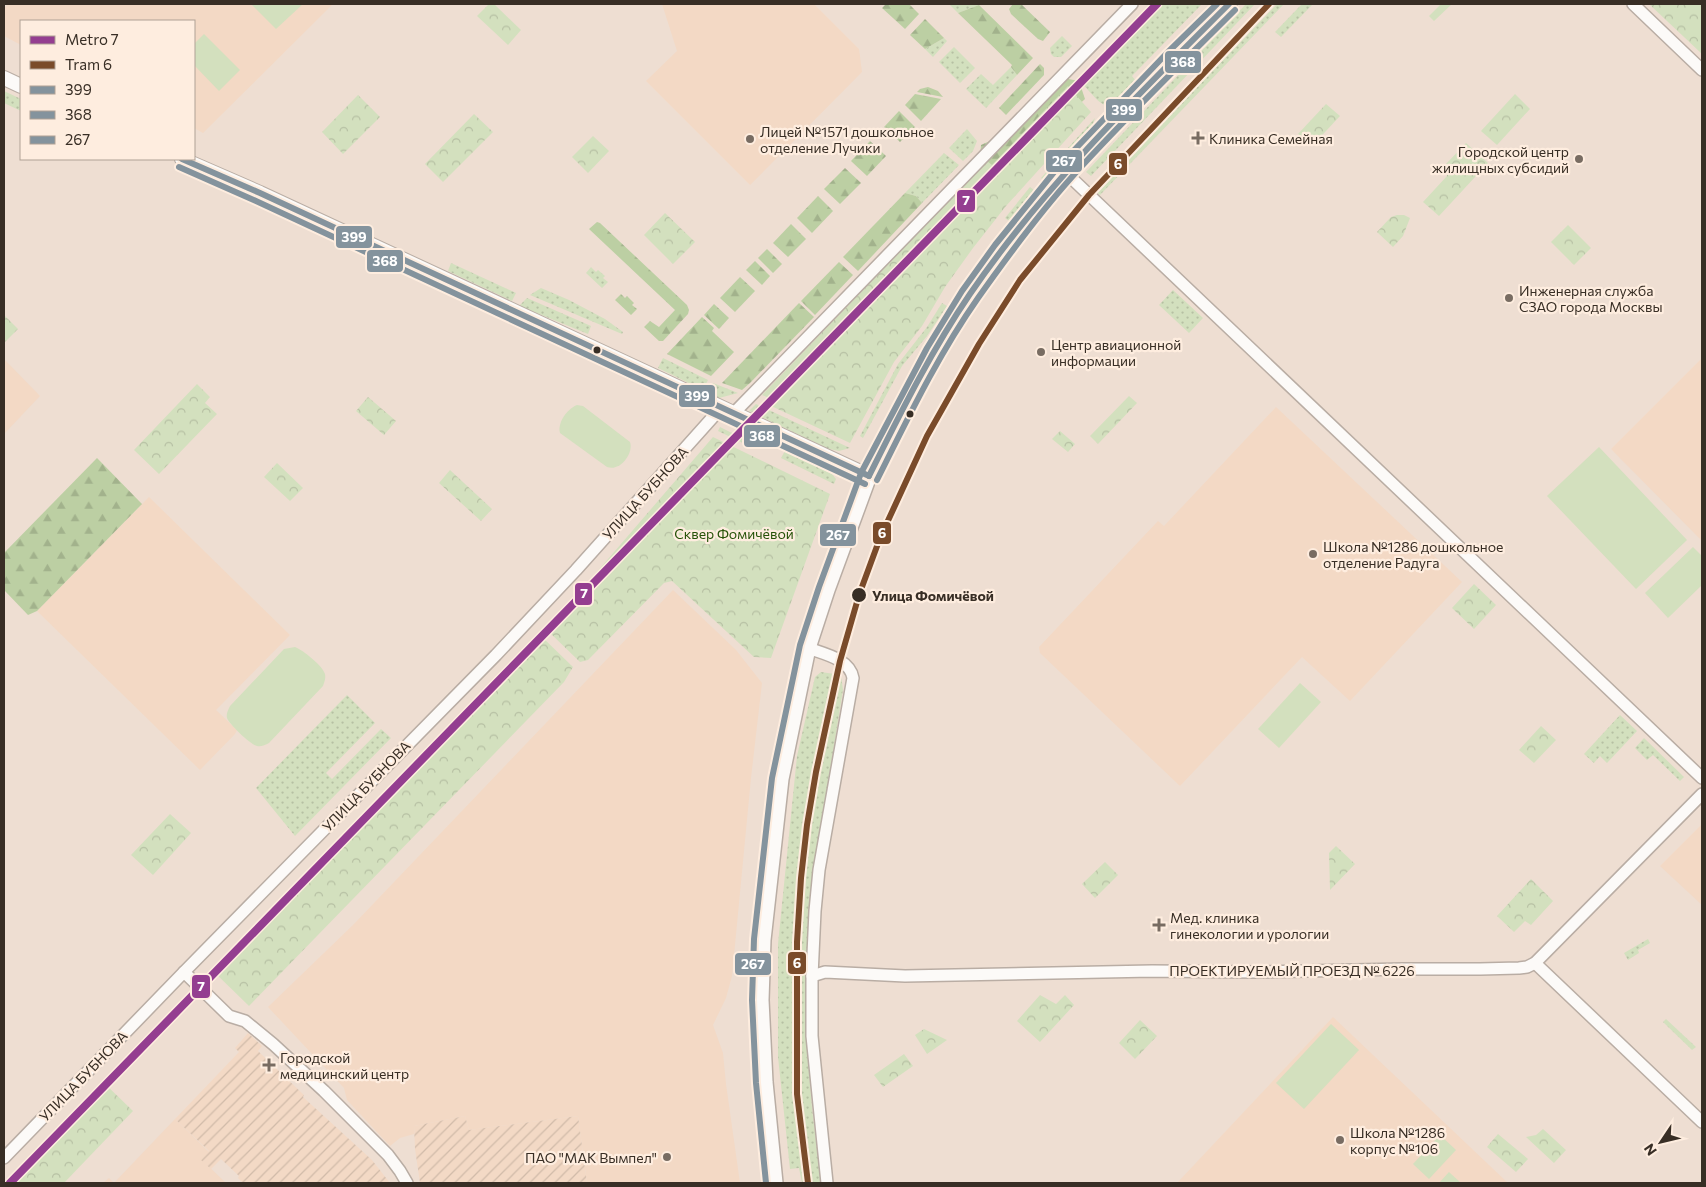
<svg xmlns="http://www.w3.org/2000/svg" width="1706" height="1187" viewBox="0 0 1706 1187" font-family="Commissioner,sans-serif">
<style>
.built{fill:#f3d9c5}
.industrial{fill:url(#industrial-furrows)}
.grass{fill:url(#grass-dots)}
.forest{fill:url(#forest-firs)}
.park{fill:url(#park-crowns)}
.pitch{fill:#d3e0be}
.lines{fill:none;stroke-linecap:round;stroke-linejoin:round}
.minor-casing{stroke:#b9ada4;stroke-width:14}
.tertiary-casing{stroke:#b9ada4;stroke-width:16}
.secondary-casing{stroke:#b9ada4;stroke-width:18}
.minor{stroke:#fcfaf8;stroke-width:11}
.tertiary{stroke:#fcfaf8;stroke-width:14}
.secondary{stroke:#fcfaf8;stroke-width:15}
.bus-1-casing{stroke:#feeddf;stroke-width:10}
.bus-2-casing{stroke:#feeddf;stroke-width:10}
.bus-3-casing{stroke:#feeddf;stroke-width:10}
.bus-1{stroke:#84939d;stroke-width:6}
.bus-2{stroke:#84939d;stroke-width:6}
.bus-3{stroke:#84939d;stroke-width:6}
.tram-1-casing{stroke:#feeddf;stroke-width:10}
.tram-1{stroke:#7a4b2a;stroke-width:6}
.metro-1-casing{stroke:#feeddf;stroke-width:11}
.metro-1{stroke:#943e90;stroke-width:8}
.poi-dot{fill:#786c62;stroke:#feeddf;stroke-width:2}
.bus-dot{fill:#382e25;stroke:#feeddf;stroke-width:2}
.labels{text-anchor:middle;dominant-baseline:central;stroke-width:4.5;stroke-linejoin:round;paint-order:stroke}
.poi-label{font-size:14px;fill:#382e25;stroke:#feeddf;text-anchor:start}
.street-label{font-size:14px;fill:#382e25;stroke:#feeddf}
.park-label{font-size:14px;fill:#275309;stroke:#feeddf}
.stop-label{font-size:14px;font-weight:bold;fill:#382e25;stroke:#feeddf;text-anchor:start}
.line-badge{stroke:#feeddf;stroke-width:2}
.badge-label{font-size:14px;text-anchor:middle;font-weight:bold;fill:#fff}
</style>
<defs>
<pattern id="industrial-furrows" width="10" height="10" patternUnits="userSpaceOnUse" patternTransform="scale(1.25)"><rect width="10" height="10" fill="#f3d9c5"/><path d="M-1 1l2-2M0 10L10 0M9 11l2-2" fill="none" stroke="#d1bba9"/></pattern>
<pattern id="grass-dots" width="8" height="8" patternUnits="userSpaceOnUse" patternTransform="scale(1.25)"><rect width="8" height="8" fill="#d3e0be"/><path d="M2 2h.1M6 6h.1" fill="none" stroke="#b6c0a3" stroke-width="1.8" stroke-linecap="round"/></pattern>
<pattern id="forest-firs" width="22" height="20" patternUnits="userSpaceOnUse" patternTransform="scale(1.25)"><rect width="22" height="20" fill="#bccfa3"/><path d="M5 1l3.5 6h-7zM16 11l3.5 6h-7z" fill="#a2b28c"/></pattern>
<pattern id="park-crowns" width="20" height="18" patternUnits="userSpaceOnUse" patternTransform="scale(1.25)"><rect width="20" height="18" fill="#d3e0be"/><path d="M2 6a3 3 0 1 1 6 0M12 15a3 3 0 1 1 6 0" fill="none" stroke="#b6c0a3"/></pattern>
</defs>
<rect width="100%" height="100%" fill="#eeded2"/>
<g class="built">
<polygon points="8,4 333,4 203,133 194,128 194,21 21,21 21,45 4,36 4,8"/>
<polygon points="662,4 814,4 859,49 862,72 750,185 646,81 677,51"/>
<polygon points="1702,358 1702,541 1611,449"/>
<polygon points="4,359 40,396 4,434"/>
<polygon points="1276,407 1462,582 1350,701 1302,657 1180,786 1040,653 1039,647 1158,521 1164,526"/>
<polygon points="149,497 290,635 216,710 237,730 235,734 200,770 37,611"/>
<polygon points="673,590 736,650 762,683 751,778 732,976 726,998 713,1025 723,1053 726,1084 740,1183 587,1183 578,1116 469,1130 465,1116 414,1126 414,1134 400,1138 390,1146 347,1100 344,1088 268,1007 353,925"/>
<polygon points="1702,824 1702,905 1660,866"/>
<polygon points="1333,1017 1508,1183 1177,1183"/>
<polygon points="175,1119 209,1152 202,1160 226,1183 103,1183 109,1178 114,1183"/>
</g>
<g class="industrial">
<polygon points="248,1033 262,1046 258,1051 304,1095 303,1097 372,1160 390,1183 243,1183 238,1178 239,1176 221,1159 211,1169 201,1160 209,1151 175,1119 239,1052 235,1048"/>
<polygon points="465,1116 469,1130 578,1116 587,1183 420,1183 415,1149 414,1126"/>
</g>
<g class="grass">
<polygon points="949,4 979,4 979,5 958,13"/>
<path d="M1153 4H1202L1132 76 1136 81C1105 114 1109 113 1079 80Z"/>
<polygon points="1246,4 1255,4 1091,176 1086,172"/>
<polygon points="1277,4 1284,4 1100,195 1096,192"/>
<polygon points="1302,4 1313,4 1281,37 1275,32"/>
<polygon points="1062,36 1072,46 1061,57 1054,57 1051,54 1050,48"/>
<polygon points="944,38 947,41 933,57 925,49"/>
<polygon points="954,47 975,68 960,83 939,62"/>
<polygon points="1011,67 1017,75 986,108 966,89 981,74 993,85"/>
<polygon points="4,91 21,99 21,111 4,103"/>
<polygon points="1095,118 1092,127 1044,180 1041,178"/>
<polygon points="967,129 977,141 973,151 963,161 949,148"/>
<polygon points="944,153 959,165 922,203 916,196 905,193"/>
<polygon points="1030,187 1034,190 1009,221 1005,218"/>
<polygon points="451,263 516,293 512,301 448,271"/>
<polygon points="591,267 596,272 598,270 605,276 603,278 608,282 602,288 586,273"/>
<polygon points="541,288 569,300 605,319 623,332 622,334 530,295"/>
<polygon points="1173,290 1203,318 1189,333 1159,305"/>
<polygon points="527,298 591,326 588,334 522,307 520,305"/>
<polygon points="942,303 947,306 927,336 902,366 863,438 860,436 898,364 927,327"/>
<polygon points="663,358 708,380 703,390 658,368"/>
<polygon points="713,383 738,393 719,398 708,392"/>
<polygon points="756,404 850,448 839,451 829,449 749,411"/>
<polygon points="720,427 734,434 747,434 743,443 718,431"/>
<polygon points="785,451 832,474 836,479 834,484 781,458"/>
<polygon points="821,672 841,675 843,690 811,888 807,1046 812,1108 821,1183 802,1183 799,1168 790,1169 778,1057 778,944 797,756 815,677"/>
<polygon points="347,695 375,723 326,773 332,779 381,729 391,738 295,836 256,788"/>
<polygon points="1620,715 1637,731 1607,763 1600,756 1594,763 1584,754"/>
<polygon points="1644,738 1684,777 1680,781 1653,755 1647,760 1635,748"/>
<polygon points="1648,939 1650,943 1638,950 1639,953 1628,960 1624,953"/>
<polygon points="1666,1019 1696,1047 1692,1050 1663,1022"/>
</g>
<g class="forest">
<polygon points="886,4 909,4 919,14 905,29 882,8"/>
<polygon points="1013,4 1021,4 1050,32 1043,41 1038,39 1011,14 1009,9"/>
<polygon points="979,5 1033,58 1017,75 1011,67 1012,65 958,13"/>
<polygon points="925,19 944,38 925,49 910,35"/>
<polygon points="1040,64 1044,68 1044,75 1006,115 999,108"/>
<polygon points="1063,78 1079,81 1085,99 1000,177 980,158 981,145 994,139 1003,139 1023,124 1024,112"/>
<polygon points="928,87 938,91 943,97 917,92 920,89"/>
<polygon points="915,94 941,99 921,121 905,105"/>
<polygon points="899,111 915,127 900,142 884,127"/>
<polygon points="870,141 886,156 867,176 851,161"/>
<polygon points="845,168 861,183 840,204 824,189"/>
<polygon points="905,193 916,196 922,203 858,271 843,257"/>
<polygon points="818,196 833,211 812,233 797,218"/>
<polygon points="597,222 600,223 687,305 689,310 688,314 663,341 659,341 644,327 650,321 659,327 675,310 589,229"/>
<polygon points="791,224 806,239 788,257 773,243"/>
<polygon points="767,249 782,264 773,273 758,258"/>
<polygon points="755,261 770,276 762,285 746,270"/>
<polygon points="839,262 853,275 815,315 801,301"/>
<polygon points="740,277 755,291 735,312 720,298"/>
<polygon points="621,294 625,298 627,296 634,303 632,305 637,309 631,315 615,300"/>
<polygon points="799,303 814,317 750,383 742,390 722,383"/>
<polygon points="714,304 729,318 719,329 704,315"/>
<polygon points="702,317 714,328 712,331 734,352 711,376 667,354"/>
<polygon points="97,458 142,504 37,611 28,615 4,590 4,553"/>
</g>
<g class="park">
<polygon points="489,4 494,4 521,30 508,45 477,16"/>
<polygon points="1439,4 1452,4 1434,21 1429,16 1440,5"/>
<polygon points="1649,4 1702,4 1702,54"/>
<polygon points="1068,86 1091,112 1006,206 973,248 945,287 922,326 894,362 850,443 767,404 769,398 762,395 987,161 992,165"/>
<polygon points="1515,94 1530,109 1497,145 1481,131"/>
<polygon points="358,95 380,117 343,154 322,132"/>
<polygon points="1326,104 1340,116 1312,146 1298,134"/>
<polygon points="474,114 493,132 443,182 425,164"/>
<polygon points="593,136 609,151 588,173 572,157"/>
<polygon points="1466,143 1488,163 1439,216 1423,202 1447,176 1446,164"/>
<polygon points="665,213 695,242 673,264 644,235"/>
<polygon points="1397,215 1404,215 1410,218 1403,236 1393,247 1377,232 1391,217"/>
<polygon points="1568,225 1591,248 1574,265 1551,242"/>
<polygon points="4,315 18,329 4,343"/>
<polygon points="197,384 210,397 205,403 217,414 159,474 134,450"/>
<polygon points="1129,396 1137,403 1098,444 1090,436"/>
<polygon points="368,397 396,421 384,435 356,411"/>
<polygon points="1060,431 1075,444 1068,452 1052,439"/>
<polygon points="713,437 830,494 771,658 754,657 672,581 664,583 588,660 580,662 547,630"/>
<polygon points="277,463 303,488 290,501 264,477"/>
<polygon points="450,470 492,509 481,521 439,483"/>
<polygon points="1474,584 1496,605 1474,629 1452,608"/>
<polygon points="539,634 573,667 564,682 249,1006 211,969"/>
<polygon points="1541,726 1556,740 1534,763 1519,750"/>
<polygon points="170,814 191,833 153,875 131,855"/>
<polygon points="1336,846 1355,864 1330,890 1329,853"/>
<polygon points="1105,862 1118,875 1095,898 1082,884"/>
<polygon points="1531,879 1553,901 1531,925 1525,921 1514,932 1497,916"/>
<polygon points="1040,995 1056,1004 1065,995 1074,1005 1040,1042 1017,1021"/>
<polygon points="1140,1020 1157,1036 1135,1059 1119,1043"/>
<polygon points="924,1029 947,1040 927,1054 915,1035"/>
<polygon points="904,1054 913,1066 883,1087 874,1075"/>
<polygon points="102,1081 133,1111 64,1183 4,1183"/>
<polygon points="1543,1129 1566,1150 1554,1163 1526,1137 1536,1135"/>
<polygon points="1498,1134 1528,1159 1516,1172 1487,1147"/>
</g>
<g class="pitch">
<polygon points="251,4 303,4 276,29"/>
<polygon points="204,34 240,70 219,91 194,65 194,44"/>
<path d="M577 405 583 406 630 442C634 453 620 472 607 467L560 433C557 423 567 409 577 405Z"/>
<polygon points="1599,447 1687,540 1636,589 1547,496"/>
<polygon points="1693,547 1702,556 1702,585 1668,618 1645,593"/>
<path d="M295 647C303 650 323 666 325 674 326 679 324 683 323 686L269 743C265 745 261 747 257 746 251 745 229 724 227 718 226 714 228 710 230 706L284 649Z"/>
<polygon points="1300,683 1321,702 1279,748 1258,729"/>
<polygon points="1331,1024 1359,1050 1304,1109 1276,1083"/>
<polygon points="1440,1135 1456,1150 1429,1179 1413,1164"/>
<polygon points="1449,1172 1461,1183 1439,1183"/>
</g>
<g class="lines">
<g class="minor-casing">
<g id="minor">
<polyline points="1633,4 1702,70"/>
<polyline points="1065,172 1702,778"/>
<polyline points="734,413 1132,4"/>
<path d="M808 648C824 654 850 659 853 678L819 870 815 911 812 976V1036L827 1183"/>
<polyline points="1535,963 1702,1122"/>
<polyline points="184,972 229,1016 245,1021 273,1044 324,1091 388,1155 400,1171 407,1183"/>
<polyline points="812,976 825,972 905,976 1152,971 1255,972 1403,969 1480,969 1519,968 1527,967 1535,963 1702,794"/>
<polyline points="4,1158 184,972 496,655 576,570 721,408"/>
</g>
</g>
<g class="tertiary-casing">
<g id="tertiary">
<polyline points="4,78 21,86"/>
<polyline points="182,159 260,193 869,476"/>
</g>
</g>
<g class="secondary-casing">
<polyline id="secondary" points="775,1183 765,1082 761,1000 763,940 781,779 808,648 827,590 869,476 934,353 969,296 1002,250 1065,172 1173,59 1229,4"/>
</g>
<use href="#minor" class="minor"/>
<use href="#tertiary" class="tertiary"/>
<use href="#secondary" class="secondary"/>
<g class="bus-1-casing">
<g id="bus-1">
<polyline points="182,159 260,193 869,476"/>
<path d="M869 476C900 414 931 351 970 294 1044 186 1137 96 1229 4"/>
</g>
</g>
<g class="bus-2-casing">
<g id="bus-2">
<polyline points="179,167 256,201 865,484"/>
<path d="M877 480C908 418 938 355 978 298 1007 257 1037 216 1071 178 1123 120 1180 65 1235 10"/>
</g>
</g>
<g class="bus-3-casing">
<polyline id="bus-3" points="766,1183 756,1083 752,1000 754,939 772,778 800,645 819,587 861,473 927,348 962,291 995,245 1059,166 1167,53 1217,4"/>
</g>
<use href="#bus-1" class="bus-1"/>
<use href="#bus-2" class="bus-2"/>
<use href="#bus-3" class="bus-3"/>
<g class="tram-1-casing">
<polyline id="tram-1" points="808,1183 797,1094 797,942 801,878 807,825 816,772 840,661 859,595 880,538 927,436 979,344 1020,280 1089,195 1269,4"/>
</g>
<use href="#tram-1" class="tram-1"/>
<g class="metro-1-casing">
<polyline id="metro-1" points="10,1183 1157,4"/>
</g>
<use href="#metro-1" class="metro-1"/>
</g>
<g class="poi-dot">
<path d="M1195.5 130.5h5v5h5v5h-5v5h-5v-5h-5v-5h5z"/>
<circle cx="750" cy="139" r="5"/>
<circle cx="1579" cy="159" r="5"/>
<circle cx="1509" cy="298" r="5"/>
<circle cx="1041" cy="352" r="5"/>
<circle cx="1313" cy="554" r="5"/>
<path d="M1156.5 917.5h5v5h5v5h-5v5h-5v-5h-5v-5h5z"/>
<path d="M266.5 1057.5h5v5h5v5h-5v5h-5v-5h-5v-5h5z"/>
<circle cx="1340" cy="1140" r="5"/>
<circle cx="667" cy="1157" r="5"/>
</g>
<g class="bus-dot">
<circle cx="597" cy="350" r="4.5"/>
<circle cx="910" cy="414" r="4.5"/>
<circle cx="859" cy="595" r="8"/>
</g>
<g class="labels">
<g class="poi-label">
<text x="760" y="131">Лицей №1571 дошкольное<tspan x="760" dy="16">отделение Лучики</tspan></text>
<text x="1209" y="138">Клиника Семейная</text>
<text x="1569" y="151" text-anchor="end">Городской центр<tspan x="1569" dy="16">жилищных субсидий</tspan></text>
<text x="1519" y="290">Инженерная служба<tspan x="1519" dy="16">СЗАО города Москвы</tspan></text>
<text x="1051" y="344">Центр авиационной<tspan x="1051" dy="16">информации</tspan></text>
<text x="1323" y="546">Школа №1286 дошкольное<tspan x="1323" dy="16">отделение Радуга</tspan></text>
<text x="1170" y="917">Мед. клиника<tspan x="1170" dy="16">гинекологии и урологии</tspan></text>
<text x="280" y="1057">Городской<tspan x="280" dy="16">медицинский центр</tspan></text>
<text x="1350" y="1132">Школа №1286<tspan x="1350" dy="16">корпус №106</tspan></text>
<text x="657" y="1157" text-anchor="end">ПАО "МАК Вымпел"</text>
</g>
<g class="street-label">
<text transform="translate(645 493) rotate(-48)">УЛИЦА БУБНОВА</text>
<text transform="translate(366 786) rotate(-46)">УЛИЦА БУБНОВА</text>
<text x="1292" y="970">ПРОЕКТИРУЕМЫЙ ПРОЕЗД № 6226</text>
<text transform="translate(83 1076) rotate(-46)">УЛИЦА БУБНОВА</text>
</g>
<g class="park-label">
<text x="734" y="533">Сквер Фомичёвой</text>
</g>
<g class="stop-label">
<text x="872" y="595">Улица Фомичёвой</text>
</g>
</g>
<g class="line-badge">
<rect x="1164" y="50" width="38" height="24" rx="5" fill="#84939d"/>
<rect x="1105" y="98" width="38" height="24" rx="5" fill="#84939d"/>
<rect x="1045" y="149" width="38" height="24" rx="5" fill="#84939d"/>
<rect x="1108" y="152" width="20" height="24" rx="5" fill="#7a4b2a"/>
<rect x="956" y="189" width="20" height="24" rx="5" fill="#943e90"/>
<rect x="335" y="225" width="38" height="24" rx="5" fill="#84939d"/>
<rect x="366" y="249" width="38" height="24" rx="5" fill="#84939d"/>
<rect x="678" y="384" width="38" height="24" rx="5" fill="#84939d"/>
<rect x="743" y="424" width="38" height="24" rx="5" fill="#84939d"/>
<rect x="872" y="521" width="20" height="24" rx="5" fill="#7a4b2a"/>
<rect x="819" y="523" width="38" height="24" rx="5" fill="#84939d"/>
<rect x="574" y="582" width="19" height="24" rx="5" fill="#943e90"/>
<rect x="787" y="951" width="20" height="24" rx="5" fill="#7a4b2a"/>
<rect x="734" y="952" width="38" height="24" rx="5" fill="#84939d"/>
<rect x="191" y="974" width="20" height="25" rx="5" fill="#943e90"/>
</g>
<g class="badge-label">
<text x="1183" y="67">368</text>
<text x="1124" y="115">399</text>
<text x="1064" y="166">267</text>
<text x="1118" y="169">6</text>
<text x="966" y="205">7</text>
<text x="354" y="242">399</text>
<text x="385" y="266">368</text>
<text x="697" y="401">399</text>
<text x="762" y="441">368</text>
<text x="882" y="538">6</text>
<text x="838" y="540">267</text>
<text x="584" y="598">7</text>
<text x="797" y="968">6</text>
<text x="753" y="969">267</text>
<text x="201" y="991">7</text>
</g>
<rect width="1706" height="1187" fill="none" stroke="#382e25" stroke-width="10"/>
<rect x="20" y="20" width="175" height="140" fill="#feeddf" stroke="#afa195"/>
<rect x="30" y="36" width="25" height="8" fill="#943e90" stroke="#afa195"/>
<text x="65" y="45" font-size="15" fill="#382e25">Metro 7</text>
<rect x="30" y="61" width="25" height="8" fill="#7a4b2a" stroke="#afa195"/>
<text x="65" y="70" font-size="15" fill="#382e25">Tram 6</text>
<rect x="30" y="86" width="25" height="8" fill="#84939d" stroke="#afa195"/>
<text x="65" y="95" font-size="15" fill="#382e25">399</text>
<rect x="30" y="111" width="25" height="8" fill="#84939d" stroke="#afa195"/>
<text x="65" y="120" font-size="15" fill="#382e25">368</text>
<rect x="30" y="136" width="25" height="8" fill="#84939d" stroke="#afa195"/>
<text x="65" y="145" font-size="15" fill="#382e25">267</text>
<g transform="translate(1661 1142) rotate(235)" stroke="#feeddf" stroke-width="4" paint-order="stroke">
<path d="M0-4L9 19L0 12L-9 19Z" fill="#382e25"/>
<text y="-8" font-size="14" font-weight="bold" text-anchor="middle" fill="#382e25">N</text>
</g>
</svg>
